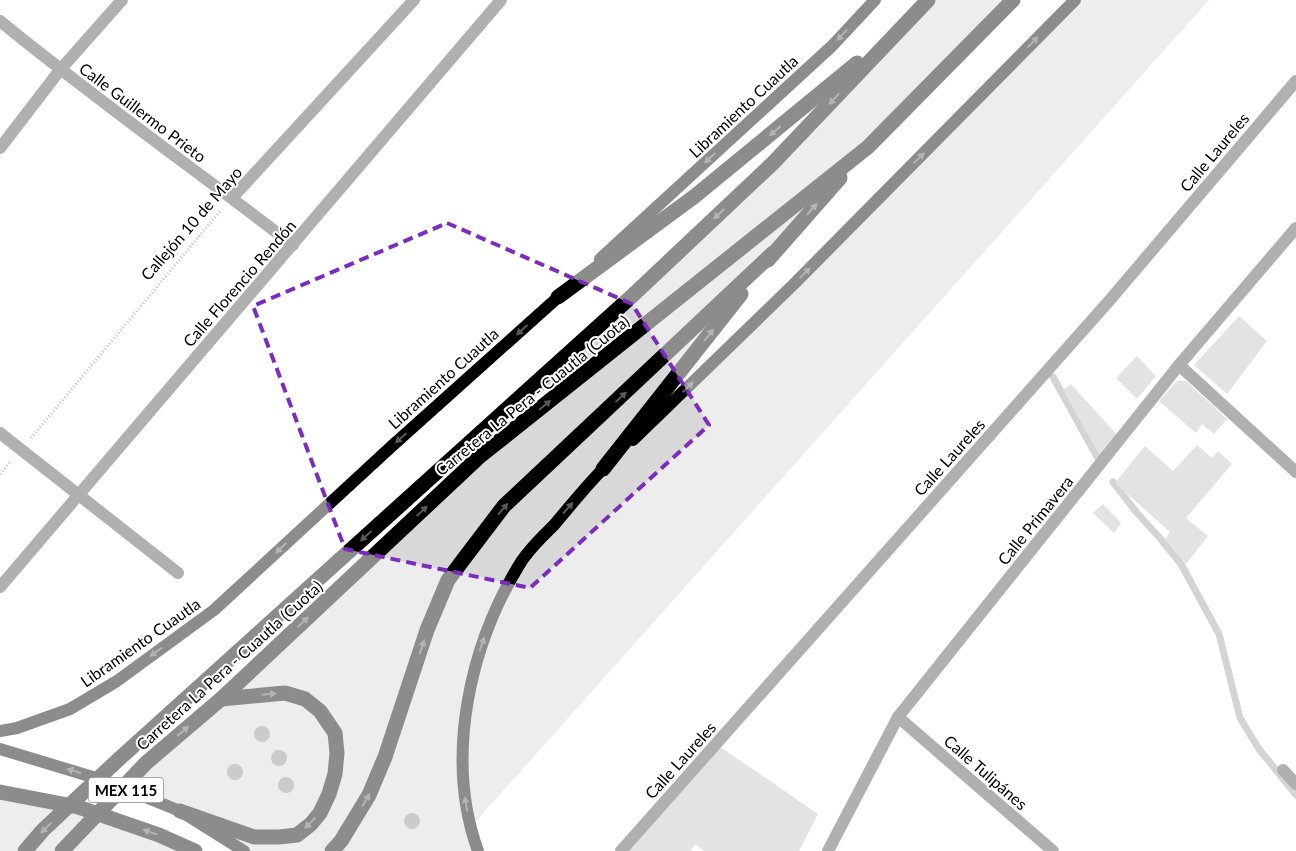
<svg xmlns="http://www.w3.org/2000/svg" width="1296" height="851" viewBox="0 0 1296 851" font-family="Lato,sans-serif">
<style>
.green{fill:#d8d8d8}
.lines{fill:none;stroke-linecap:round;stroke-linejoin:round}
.stream{stroke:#9f9f9f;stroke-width:7}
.building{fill:#c0c0c0}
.path{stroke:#737373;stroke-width:3;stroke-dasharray:1 2.5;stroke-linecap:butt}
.minor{stroke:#515151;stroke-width:12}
.major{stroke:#000;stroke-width:12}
.highway{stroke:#000;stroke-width:15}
.tree{fill:#8d8d8d}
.oneway{fill:#595959}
.marked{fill:none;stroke:#7b2cbf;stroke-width:4;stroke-dasharray:10 6;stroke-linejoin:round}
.labels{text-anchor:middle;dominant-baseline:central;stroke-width:4;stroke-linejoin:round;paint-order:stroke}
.shield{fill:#fff;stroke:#4c4c4c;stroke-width:1}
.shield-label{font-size:15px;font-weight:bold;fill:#000}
.street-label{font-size:16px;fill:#000;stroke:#fff}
</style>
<rect width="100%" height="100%" fill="#fff"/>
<g class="green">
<polygon points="928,0 1013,0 868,147 496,427"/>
<polygon points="1070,0 1209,0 470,828 462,780 477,661 522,560 603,469"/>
<polygon points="842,171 769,254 600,470 519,561 462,715 475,851 246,851 126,789 479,457"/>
<polygon points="0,792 78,807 195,851 0,851"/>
</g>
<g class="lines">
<g class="stream">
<polyline points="1053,377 1101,464"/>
<polyline points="1113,482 1137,513 1159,537 1181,564 1219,634 1240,718 1259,749 1296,795"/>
</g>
</g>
<g class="building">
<polygon points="1239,316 1267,341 1227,394 1194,365"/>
<polygon points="1137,356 1156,376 1137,399 1116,378"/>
<polygon points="1177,381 1186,381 1227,419 1214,434 1202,424 1196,433 1159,401"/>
<polygon points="1071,384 1119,437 1101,458 1063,390"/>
<polygon points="1197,445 1212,458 1218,451 1232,464 1186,518 1208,536 1186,564 1165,539 1170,532 1115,483 1145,446 1173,471"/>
<polygon points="1103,504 1121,523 1114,533 1093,513"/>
<polygon points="716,744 818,814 799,851 704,851 695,844 691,851 628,851"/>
</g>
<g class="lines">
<g class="path">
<polyline points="31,438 221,210"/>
<polyline points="0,474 11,461"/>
</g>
<g class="minor">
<path d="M0 21C95 99 196 170 293 245"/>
<polyline points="0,148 60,70 122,0"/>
<polyline points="232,198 414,0"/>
<polyline points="1179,365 1296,472"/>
<polyline points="0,433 178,573"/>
<polyline points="0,587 501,0"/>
<polyline points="898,717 1053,851"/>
<polyline points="1283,770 1296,784"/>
<polyline points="621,851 1109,301 1296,81"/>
<polyline points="828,851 898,717 1179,365 1296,228"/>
</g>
<g class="major">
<polyline points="600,259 832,46 875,0"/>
<polyline points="633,440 794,284 1075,0"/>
<polyline points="0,731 17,728 70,709 117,681 214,610 392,446 565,291"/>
<polyline points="0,749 106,781 180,811 244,851"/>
<path d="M478 851C444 757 470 644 521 562 530 548 543 536 554 525 572 504 589 482 609 463"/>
</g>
<g class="highway">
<polyline points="768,260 840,178"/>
<polyline points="558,297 695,196 857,63"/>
<polyline points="603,469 741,294"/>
<polyline points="0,792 78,807 159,835 195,851"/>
<polyline points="180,811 254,837 279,837 297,835 311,824 320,813 329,794 335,774 337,753 335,733 320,711 305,699 285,693 221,699"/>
<polyline points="25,851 43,830 119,759 632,296 773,163 928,0"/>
<polyline points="62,851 146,763 221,699 479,457 868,147 1013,0"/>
<polyline points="332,851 341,841 369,795 385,757 427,630 448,580 466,556 504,506 773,253"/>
</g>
</g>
<g class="tree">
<circle cx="262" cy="734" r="8"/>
<circle cx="279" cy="758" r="8"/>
<circle cx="235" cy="772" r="8"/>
<circle cx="286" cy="785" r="8"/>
<circle cx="412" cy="821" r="8"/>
</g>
<defs><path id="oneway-solid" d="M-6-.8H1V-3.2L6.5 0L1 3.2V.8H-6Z" transform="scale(1.25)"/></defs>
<g class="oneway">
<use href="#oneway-solid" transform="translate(842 35) rotate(133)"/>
<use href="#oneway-solid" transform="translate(1033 42) rotate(-45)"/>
<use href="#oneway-solid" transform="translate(834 99) rotate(133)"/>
<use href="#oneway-solid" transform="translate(775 131) rotate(140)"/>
<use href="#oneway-solid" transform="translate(710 158) rotate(137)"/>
<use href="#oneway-solid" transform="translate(919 158) rotate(-45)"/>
<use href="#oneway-solid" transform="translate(812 209) rotate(-48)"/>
<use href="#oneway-solid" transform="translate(719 214) rotate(137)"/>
<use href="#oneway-solid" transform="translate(805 273) rotate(-45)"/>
<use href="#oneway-solid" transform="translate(522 330) rotate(138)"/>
<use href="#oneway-solid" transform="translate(709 335) rotate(-52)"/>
<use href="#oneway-solid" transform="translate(688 387) rotate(-44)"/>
<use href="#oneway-solid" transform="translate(621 397) rotate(-43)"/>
<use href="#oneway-solid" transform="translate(545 405) rotate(-39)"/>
<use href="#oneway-solid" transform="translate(401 438) rotate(138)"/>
<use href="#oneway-solid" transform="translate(568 508) rotate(-49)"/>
<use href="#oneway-solid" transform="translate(503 509) rotate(-49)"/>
<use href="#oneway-solid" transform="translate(422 511) rotate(-43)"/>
<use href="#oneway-solid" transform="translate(366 536) rotate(138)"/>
<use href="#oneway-solid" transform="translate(281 548) rotate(137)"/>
<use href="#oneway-solid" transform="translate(303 622) rotate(-43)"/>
<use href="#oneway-solid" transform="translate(482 644) rotate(-71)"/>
<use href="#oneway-solid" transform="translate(422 647) rotate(-72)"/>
<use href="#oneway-solid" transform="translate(156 652) rotate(144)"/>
<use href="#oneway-solid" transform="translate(269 694) rotate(-5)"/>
<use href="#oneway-solid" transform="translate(183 731) rotate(-41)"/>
<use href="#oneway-solid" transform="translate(74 771) rotate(-163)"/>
<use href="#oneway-solid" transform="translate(366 800) rotate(-60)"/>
<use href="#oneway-solid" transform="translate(466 804) rotate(-99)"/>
<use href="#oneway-solid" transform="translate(310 823) rotate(135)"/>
<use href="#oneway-solid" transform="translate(46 828) rotate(135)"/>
<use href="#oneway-solid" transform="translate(150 832) rotate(-161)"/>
</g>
<path d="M0 0H1296V851H0ZM447 223 632 304 709 425 530 588 345 549 253 306Z" fill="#fff" fill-opacity=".55" fill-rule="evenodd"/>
<path class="marked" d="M447 223 632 304 709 425 530 588 345 549 253 306Z"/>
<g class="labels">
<rect class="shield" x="88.5" y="777.5" width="75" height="25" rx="4"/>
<g class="shield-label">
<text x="126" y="790">MEX 115</text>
</g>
<g class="street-label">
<text transform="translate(743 106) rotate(-43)">Libramiento Cuautla</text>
<text transform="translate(143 112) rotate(37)">Calle Guillermo Prieto</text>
<text transform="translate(1214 152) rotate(-50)">Calle Laureles</text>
<text transform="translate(191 223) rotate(-49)">Callejón 10 de Mayo</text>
<text transform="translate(239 283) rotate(-49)">Calle Florencio Rendón</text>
<text transform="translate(443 378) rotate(-42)">Libramiento Cuautla</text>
<text transform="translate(532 395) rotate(-39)">Carretera La Pera - Cuautla (Cuota)</text>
<text transform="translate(949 457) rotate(-48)">Calle Laureles</text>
<text transform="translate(1035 520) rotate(-51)">Calle Primavera</text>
<text transform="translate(140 642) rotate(-35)">Libramiento Cuautla</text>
<text transform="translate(229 665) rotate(-42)">Carretera La Pera - Cuautla (Cuota)</text>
<text transform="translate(680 760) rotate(-48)">Calle Laureles</text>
<text transform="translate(986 772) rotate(41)">Calle Tulipánes</text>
</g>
</g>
</svg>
